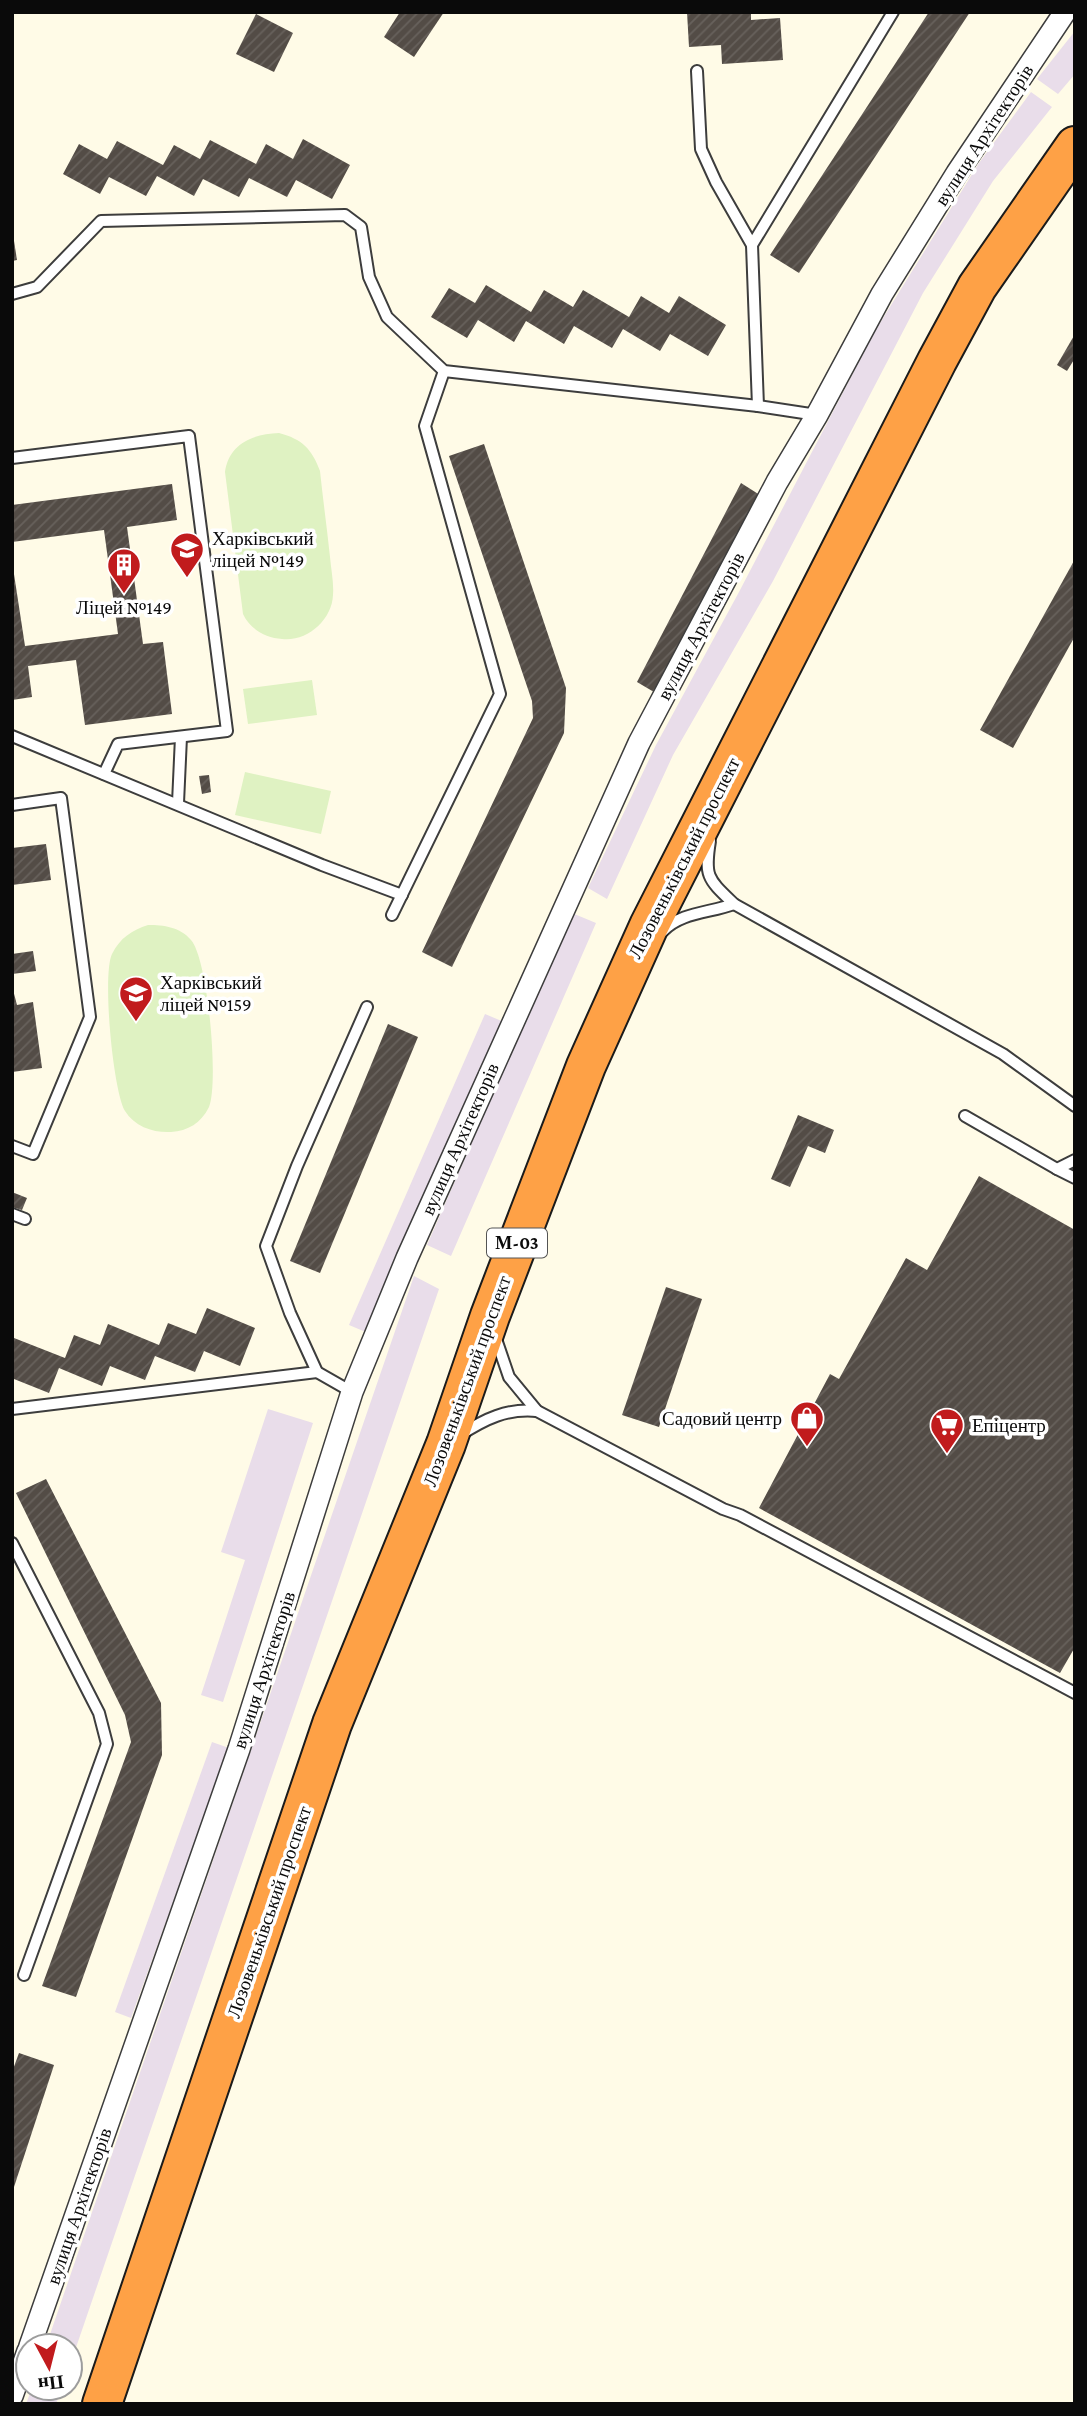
<svg xmlns="http://www.w3.org/2000/svg" width="1087" height="2416" viewBox="0 0 1087 2416" font-family="'Crimson Pro',serif">
<style>
.industrial{fill:#e9ddea}
.pitch{fill:#dff2c2}
.building{fill:url(#building-hatch)}
.lines{fill:none;stroke-linecap:round;stroke-linejoin:round}
.lane-casing{stroke:#3d3d3d;stroke-width:14}
.street-casing{stroke:#3d3d3d;stroke-width:24}
.highway-casing{stroke:#1b1b1b;stroke-width:42}
.lane{stroke:#fff;stroke-width:10}
.street{stroke:#fff;stroke-width:21}
.highway{stroke:#fea146;stroke-width:38}
.labels{text-anchor:middle;dominant-baseline:central;stroke-width:7;stroke-linejoin:round;paint-order:stroke}
.shield{fill:#fff;stroke:#545454;stroke-width:2}
.shield-label{font-size:18px;font-weight:bold;fill:#0a0a0a}
.street-label{font-size:19px;fill:#0a0a0a;stroke:#fff}
.poi-label{font-size:19px;fill:#0a0a0a;stroke:#fff;text-anchor:start}
</style>
<defs>
<pattern id="building-hatch" width="6" height="6" patternUnits="userSpaceOnUse" patternTransform="scale(1.75)"><rect width="6" height="6" fill="#534c46"/><path d="M-1 1l2-2M0 6l6-6M5 7l2-2" fill="none" stroke="#67615c"/></pattern>
</defs>
<rect width="100%" height="100%" fill="#fffbe7"/>
<g class="industrial">
<polygon points="1075,31 1075,74 1058,94 1037,79"/>
<polygon points="1031,92 1052,107 993,181 923,293 773,581 673,755 607,899 588,888 656,745 739,592 875,331 979,163"/>
<polygon points="572,913 596,923 451,1256 427,1245"/>
<polygon points="485,1014 504,1022 368,1333 349,1325"/>
<polygon points="414,1276 439,1289 70,2365 70,2346 46,2346"/>
<polygon points="268,1409 313,1423 223,1702 201,1695 245,1560 221,1552"/>
<polygon points="212,1742 229,1748 131,2018 115,2012"/>
<polygon points="32,2388 62,2388 56,2404 26,2404"/>
</g>
<g class="pitch">
<path d="M279 433C302 439 312 449 320 471 323 500 327 528 330 557 331 569 334 583 333 595 332 620 307 642 282 639 265 638 250 629 243 614L225 472C229 444 252 434 279 433Z"/>
<polygon points="312,680 317,715 248,724 243,689"/>
<polygon points="245,772 331,791 321,834 235,815"/>
<path d="M148 925C164 925 180 927 191 940 208 959 219 1083 209 1107 201 1123 188 1131 171 1132 154 1133 135 1127 125 1111 113 1091 102 975 112 954 120 938 132 930 148 925Z"/>
</g>
<g class="building">
<polygon points="400,12 444,12 414,57 384,37"/>
<polygon points="687,12 751,12 751,20 780,18 783,60 722,64 721,45 689,47"/>
<polygon points="929,12 970,12 799,273 770,255"/>
<polygon points="256,14 293,33 274,72 236,54"/>
<polygon points="303,139 350,165 332,199 296,180 287,197 249,178 239,197 203,179 194,196 157,176 146,196 109,177 100,194 63,174 79,144 107,159 117,141 163,165 174,145 200,159 210,140 256,164 266,144 293,159"/>
<polygon points="14,241 17,260 12,261 12,242"/>
<polygon points="486,285 531,312 544,290 573,307 583,290 629,317 641,296 669,313 679,296 726,325 708,356 670,334 660,351 623,329 612,348 574,326 564,344 526,321 514,342 478,320 467,338 431,317 449,288 475,303"/>
<polygon points="1075,334 1075,358 1067,371 1057,365"/>
<polygon points="484,444 566,688 564,733 452,967 422,952 533,718 532,701 449,456"/>
<polygon points="741,483 763,497 659,695 637,682"/>
<polygon points="172,484 177,520 127,527 143,644 163,642 172,714 85,725 76,660 28,666 32,697 12,700 12,561 25,646 118,634 104,530 12,542 12,505"/>
<polygon points="1075,559 1075,636 1013,748 980,730"/>
<polygon points="209,775 211,792 202,794 199,776"/>
<polygon points="46,844 51,880 12,885 12,848"/>
<polygon points="33,951 36,971 12,974 12,954"/>
<polygon points="12,986 17,1005 33,1002 42,1068 12,1072"/>
<polygon points="388,1024 418,1037 320,1273 290,1261"/>
<polygon points="798,1115 834,1130 825,1153 808,1146 790,1187 771,1179"/>
<polygon points="979,1176 1075,1230 1075,1647 1060,1673 759,1508 830,1374 839,1379 906,1258 927,1270"/>
<polygon points="12,1192 27,1198 22,1210 12,1207"/>
<polygon points="666,1287 702,1299 659,1427 622,1415"/>
<polygon points="207,1308 255,1328 240,1366 204,1351 195,1372 155,1356 145,1380 110,1366 102,1386 59,1368 49,1393 14,1379 12,1383 14,1338 65,1358 74,1335 100,1345 108,1324 159,1345 168,1323 196,1334"/>
<polygon points="46,1479 161,1703 162,1755 76,1997 42,1986 131,1742 125,1715 16,1493"/>
<polygon points="19,2053 54,2065 13,2190 12,2072"/>
</g>
<g class="lines">
<g class="lane-casing">
<g id="lane">
<polyline points="697,71 701,149 716,182 752,245"/>
<polyline points="12,294 37,287 101,221 345,215 361,227 369,277 387,317 444,371 758,406 817,415"/>
<polyline points="758,406 752,245 893,12"/>
<polyline points="12,458 189,436 227,731 118,744 104,774"/>
<polyline points="12,736 322,865 402,895"/>
<polyline points="178,803 181,737"/>
<polyline points="12,805 61,798 90,1017 33,1154 12,1146"/>
<polyline points="734,904 1003,1054 1075,1106"/>
<polyline points="392,915 500,694 425,426 444,371"/>
<path d="M663 931C681 912 710 913 734 904 708 879 704 877 710 841"/>
<polyline points="965,1116 1057,1169 1075,1160"/>
<polyline points="1057,1169 1075,1178"/>
<polyline points="12,1214 25,1219"/>
<polyline points="495,1336 509,1377 537,1411 723,1509 740,1515 1075,1693"/>
<polyline points="352,1392 317,1372 290,1313 266,1246 297,1166 367,1007"/>
<polyline points="12,1409 317,1372"/>
<path d="M460 1435C485 1419 507 1408 537 1411"/>
<polyline points="12,1543 99,1713 107,1744 24,1975"/>
</g>
</g>
<g class="street-casing">
<g id="street">
<polyline points="30,2346 239,1749 352,1392 407,1258 639,743 777,482 817,415 882,294 957,173 1065,12"/>
<polyline points="12,2396 28,2351"/>
</g>
</g>
<g class="highway-casing">
<polyline id="highway" points="102,2404 332,1724 446,1444 490,1316 586,1066 649,926 937,361 977,287 1075,146"/>
</g>
<use href="#lane" class="lane"/>
<use href="#street" class="street"/>
<use href="#highway" class="highway"/>
</g>
<defs>
<g id="school-pin" transform="scale(1.75)"><path d="M0 17L-7.5 6A9.5 9.5 0 1 1 7.5 6Z" fill="#c11b1d" stroke="#fff"/><path d="M0-5L7-2L0 1L-7-2ZM-4 1L0 2.5L4 1V4Q0 6-4 4Z" fill="#fff"/></g>
<g id="building-pin" transform="scale(1.75)"><path d="M0 17L-7.5 6A9.5 9.5 0 1 1 7.5 6Z" fill="#c11b1d" stroke="#fff"/><path d="M-4-6H4V6H1V3H-1V6H-4ZM-2.5-4.3h1.7v1.8h-1.7ZM.8-4.3h1.7v1.8H.8ZM-2.5-1h1.7V.8h-1.7ZM.8-1h1.7V.8H.8Z" fill="#fff"/></g>
<g id="shop-pin" transform="scale(1.75)"><path d="M0 17L-7.5 6A9.5 9.5 0 1 1 7.5 6Z" fill="#c11b1d" stroke="#fff"/><path d="M-5-2.5h2.3a2.7 3.5 0 0 1 5.4 0H5L5.5 6h-11ZM-1.5-2.5h3a1.5 2.3 0 0 0-3 0Z" fill="#fff"/></g>
<g id="supermarket-pin" transform="scale(1.75)"><path d="M0 17L-7.5 6A9.5 9.5 0 1 1 7.5 6Z" fill="#c11b1d" stroke="#fff"/><path d="M-6-5.5h2.5l.6 2H6L4.5 2H-2.5L-4.4-4H-6ZM-1.5 3.2a1.3 1.3 0 1 0 .1 0ZM3 3.2a1.3 1.3 0 1 0 .1 0Z" fill="#fff"/></g>
</defs>
<g fill-rule="evenodd">
<use href="#school-pin" x="187" y="549"/>
<use href="#building-pin" x="124" y="565"/>
<use href="#school-pin" x="136" y="993"/>
<use href="#shop-pin" x="807" y="1418"/>
<use href="#supermarket-pin" x="947" y="1425"/>
</g>
<g class="labels">
<rect class="shield" x="487" y="1228.5" width="60" height="29" rx="5"/>
<g class="shield-label">
<text x="517" y="1243">М-03</text>
</g>
<g class="street-label">
<text transform="translate(984 135) rotate(-57)">вулиця Архітекторів</text>
<text transform="translate(701 626) rotate(-62)">вулиця Архітекторів</text>
<text transform="translate(684 858) rotate(-63)">Лозовеньківський проспект</text>
<text transform="translate(460 1139) rotate(-66)">вулиця Архітекторів</text>
<text transform="translate(467 1381) rotate(-70)">Лозовеньківський проспект</text>
<text transform="translate(264 1670) rotate(-72)">вулиця Архітекторів</text>
<text transform="translate(269 1912) rotate(-71)">Лозовеньківський проспект</text>
<text transform="translate(79 2206) rotate(-71)">вулиця Архітекторів</text>
</g>
<g class="poi-label">
<text x="212" y="538">Харківський<tspan x="212" dy="22">ліцей №149</tspan></text>
<text x="124" y="607" text-anchor="middle">Ліцей №149</text>
<text x="160" y="982">Харківський<tspan x="160" dy="22">ліцей №159</tspan></text>
<text x="782" y="1418" text-anchor="end">Садовий центр</text>
<text x="972" y="1425">Епіцентр</text>
</g>
</g>
<rect width="1087" height="2416" fill="none" stroke="#0a0a0a" stroke-width="28"/>
<g transform="translate(49 2367) rotate(173)"><circle r="33" fill="#ffffff" stroke="#9d9d9d" stroke-width="2"/>
<path d="M0-5L12 26L0 18L-12 26Z" fill="#c11b1d"/>
<text y="-10" font-size="19" font-weight="bold" text-anchor="middle" fill="#0a0a0a">Пн</text>
</g>
</svg>
